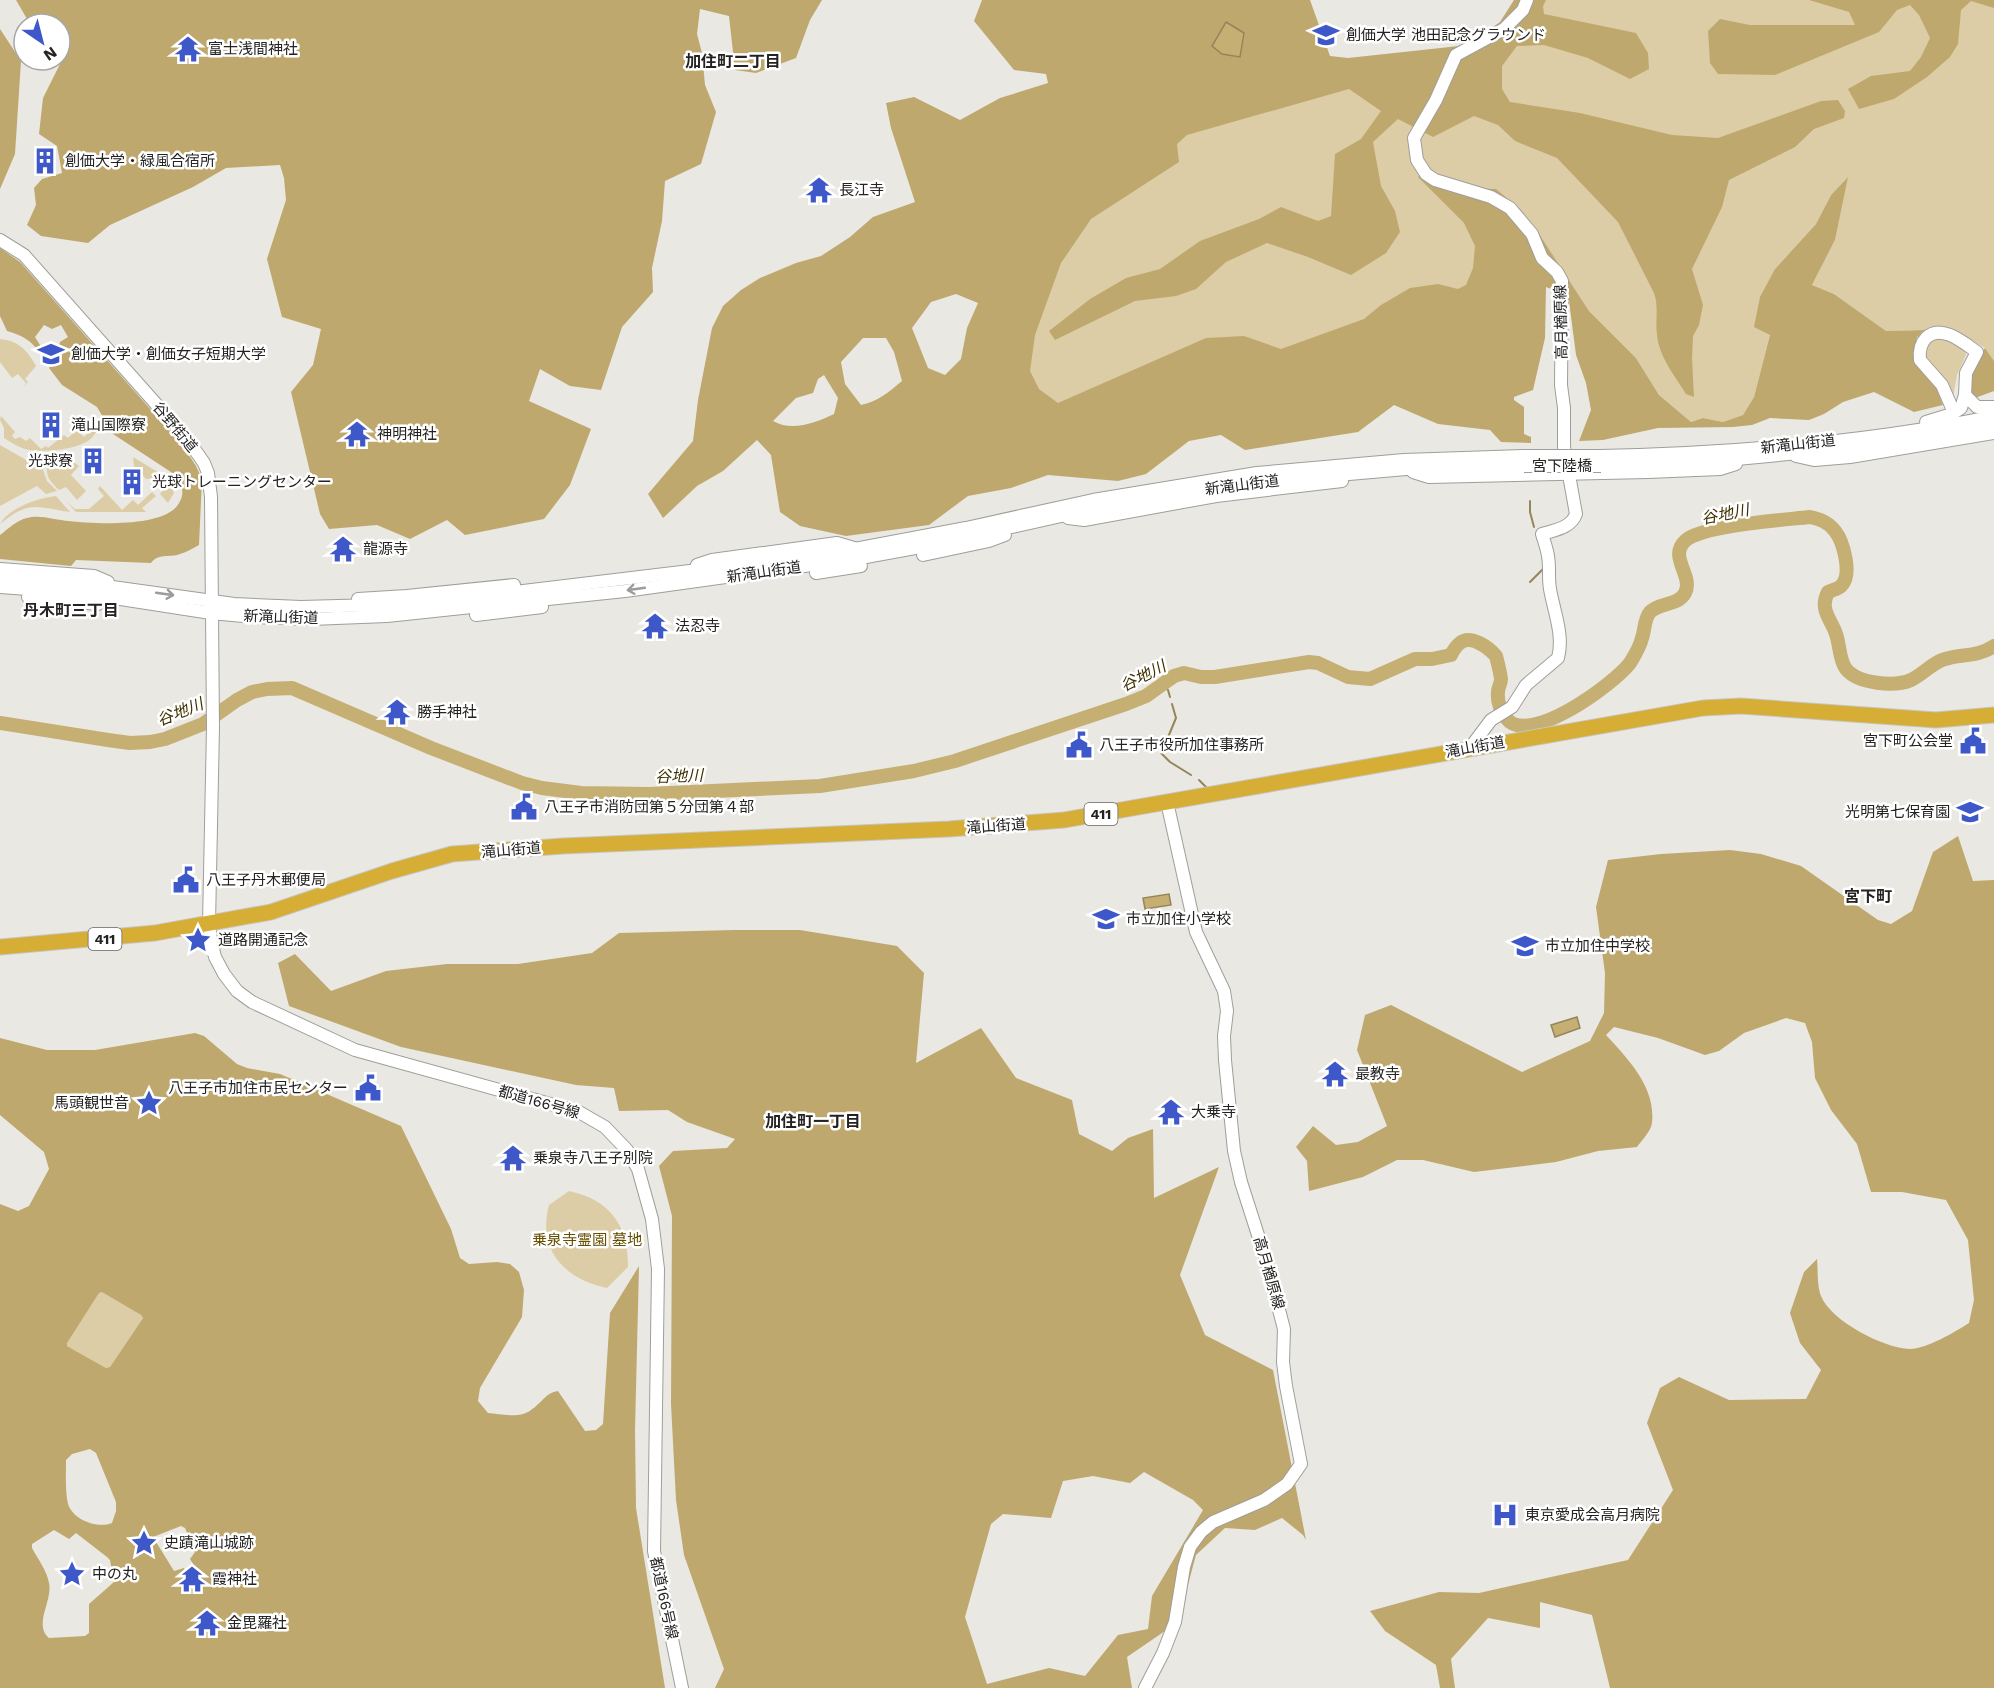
<svg xmlns="http://www.w3.org/2000/svg" width="1994" height="1688" viewBox="0 0 1994 1688" font-family="'Work Sans','Noto Sans JP',sans-serif">
<style>
.green{fill:#dccda7}
.forest{fill:#bfa86d;fill-rule:evenodd}
.water{fill:#c6af73;stroke:#95855b;stroke-width:1.5}
.lines{fill:none;stroke-linecap:round;stroke-linejoin:round}
.stream{stroke:#95855b;stroke-width:2}
.river{stroke:#c6af73;stroke-width:14}
.secondary-casing{stroke:#9f9e99;stroke-width:14}
.highway-casing{stroke:#c6c6c6;stroke-width:17}
.secondary{stroke:#fff;stroke-width:12}
.highway{stroke:#d6ae36;stroke-width:15}
.secondary-bridge-casing{stroke:#9f9e99;stroke-width:14;stroke-linecap:butt}
.secondary-bridge{stroke:#fff;stroke-width:12}
.oneway{stroke:#9c9c9c}
.labels{text-anchor:middle;dominant-baseline:central;stroke-width:5;stroke-linejoin:round;paint-order:stroke}
.shield{fill:#fff;stroke:#666564;stroke-width:1.5}
.shield-label{font-size:14px;font-weight:bold;fill:#242322}
.poi-label{font-size:15px;fill:#242322;stroke:#fff;text-anchor:start}
.street-label{font-size:15px;fill:#242322;stroke:#fff}
.park-label{font-size:15px;fill:#654e00;stroke:#fff}
.neighbourhood-label{font-size:16px;font-weight:bold;fill:#242322;stroke:#fff}
.water-label{font-size:16px;font-style:italic;fill:#403100;stroke:#fff}
</style>
<rect width="100%" height="100%" fill="#eae8e3"/>
<g class="green">
<polygon points="1534,0 1994,0 1994,361 1985,348 1952,328 1939,326 1925,330 1886,331 1834,294 1812,285 1835,240 1847,178 1831,195 1816,224 1775,269 1770,335 1754,397 1743,415 1723,422 1703,418 1691,422 1659,395 1636,358 1589,311 1539,235 1475,213 1487,292 1360,335 1120,392 1025,411 1002,314 1158,139 1341,75 1458,53"/>
<polygon points="1939,337 1947,338 1965,350 1966,355 1957,375 1953,397 1924,358 1925,346"/>
<path d="M0 339C19 341 27 350 36 366L25 379 28 382 23 387 26 383 18 374 12 378 0 362Z"/>
<path d="M1 416 15 432 12 436 15 439 20 437 26 441 30 438 41 449 46 446 48 448 64 435 68 438 77 430 84 437 93 428 90 424 93 421 96 422C104 449 47 453 30 450 21 449 12 443 4 438V428L0 420Z"/>
<polygon points="0,445 28,461 41,464 47,481 57,491 46,494 37,486 0,506"/>
<polygon points="133,457 169,479 174,493 168,503 160,494 164,489 154,478 146,479 134,466"/>
<path d="M73 462 79 466 71 475 86 491 77 500 66 487 59 490C52 483 46 478 47 468L55 469 73 466Z"/>
<polygon points="100,486 122,510 133,500 138,505 152,492 156,496 142,508 146,512 76,512 66,501 75,509 89,509 104,496 98,489"/>
<path d="M56 496 70 512C35 507 30 500 0 524 9 508 37 498 56 496Z"/>
<path d="M569 1191C611 1200 628 1226 628 1267L607 1288C564 1279 537 1250 549 1205Z"/>
<polygon points="102,1291 141,1315 143,1318 110,1367 106,1368 67,1346 66,1343 99,1293"/>
</g>
<g class="forest">
<polygon points="16,0 822,0 810,20 796,58 756,73 735,70 729,16 700,9 697,34 702,53 705,85 716,112 701,164 665,181 662,221 652,268 653,292 622,327 601,390 570,386 540,369 529,401 591,429 570,485 544,519 465,535 447,520 410,539 377,525 329,529 320,514 291,392 313,365 321,329 282,317 267,259 286,200 284,178 280,165 226,168 193,187 110,225 88,243 41,236 27,225 36,205 34,188 42,179 62,173 57,146 39,134 43,98 67,50 66,47 60,44 60,24 30,24"/>
<path d="M982 0H1310L1330 56 1348 58 1459 46 1477 39 1500 22 1514 0H1546L1543 6 1544 14 1636 33 1648 53 1649 69 1630 79 1588 58 1544 45 1517 46 1502 66V89L1510 102 1580 113 1672 135 1718 138 1821 101 1838 100 1845 111 1844 118 1814 129 1795 147 1729 180 1722 207 1692 269 1703 305 1699 325 1693 336 1692 358 1694 397 1686 394C1675 376 1659 357 1657 335 1655 320 1659 307 1654 293L1618 222 1557 158 1515 141 1498 125 1474 116 1433 137 1398 119 1373 142 1381 186 1395 211 1400 232 1386 253 1351 275 1308 257 1267 243 1226 262 1196 289 1176 296 1135 301 1055 340 1049 331 1090 299 1126 278 1160 269 1200 241 1259 219 1281 207 1318 221 1331 216 1335 154 1361 139 1381 111 1349 89 1187 135 1177 144 1179 162 1091 219 1061 263 1035 335 1030 371 1039 389 1058 403 1206 338 1244 336 1281 349 1364 319 1381 305 1410 288 1438 284 1458 289 1466 285 1473 268 1475 246 1464 223 1418 177 1428 167 1448 188 1496 189 1520 209 1539 234 1589 311 1636 358 1659 395 1691 422 1703 418 1723 422 1743 415 1754 397 1770 335 1754 327 1760 297 1775 269 1816 224 1831 195 1848 177 1835 240 1812 285 1834 294 1886 331 1925 330 1917 337 1915 349 1936 387 1943 405 1914 412 1874 392 1843 402 1824 414 1809 420 1770 418 1752 425 1733 427 1658 428 1603 440 1579 441 1591 410 1586 383 1576 355 1569 301 1556 291 1546 287 1545 338 1533 390 1514 397V400L1524 407V434L1531 437V443L1501 442 1490 430 1438 424 1394 405 1358 432 1245 450 1221 435 1189 441 1146 474 1118 481 1048 475 1011 488 968 496 929 525 846 536 800 526 780 512 771 455 757 440 723 471 697 486 663 518 648 494 693 441 698 400 712 328 723 306 741 290 760 278 796 263 821 256 850 237 873 217 915 202 891 128 886 103 914 97 960 120 1000 98 1048 83 1046 74 1014 70 974 21ZM956 294 978 303 967 328 961 359 945 375 928 368 912 328 931 302ZM863 338H886L894 352 902 381C889 392 877 402 861 405L845 384 841 362ZM824 375 838 398 834 414C815 423 792 432 773 421L796 398 813 393 818 379Z"/>
<polygon points="1809,0 1994,0 1994,8 1971,1 1961,10 1958,44 1950,57 1927,77 1894,99 1859,109 1848,89 1871,76 1910,71 1921,57 1930,38 1919,15 1910,5 1897,10 1879,32 1775,75 1718,74 1710,63 1708,31 1720,19 1750,25 1855,25 1849,12"/>
<polygon points="0,29 21,61 15,154 0,189"/>
<path d="M0 248 20 262 183 446 196 466 202 479 199 545C193 548 187 552 180 554 169 558 158 553 151 563L76 560 71 566 0 559V535C8 529 17 520 27 518 39 514 56 520 69 521 93 524 166 528 179 503 186 492 181 483 174 474L113 434 97 407 62 385 49 368 51 362 57 354 60 342 68 337 61 325 52 329 44 325 35 337 43 350 39 352C30 339 21 335 7 331L0 316Z"/>
<path d="M1985 348 1994 361V391L1975 398C1962 380 1974 364 1985 348Z"/>
<path d="M1958 836 1973 881 1994 880V1688H1610L1592 1615 1540 1602V1628L1488 1618 1451 1659 1455 1688H1440L1436 1665 1385 1631 1370 1611 1439 1592 1479 1593 1628 1560 1673 1490 1647 1423 1660 1388 1679 1377 1729 1400 1806 1399 1821 1370 1800 1343 1790 1313 1804 1272 1817 1259C1818 1270 1817 1286 1821 1296 1831 1321 1883 1348 1910 1349 1926 1349 1955 1332 1969 1323L1974 1300 1968 1240 1946 1200 1902 1192H1871L1857 1144 1831 1110 1815 1078 1812 1042 1805 1023 1786 1018 1744 1033 1719 1051 1705 1055 1658 1038 1614 1027 1606 1035C1628 1059 1656 1087 1652 1123 1651 1131 1642 1140 1637 1147L1598 1151 1556 1162 1474 1172 1423 1160H1397L1363 1177 1309 1191 1307 1161 1296 1147 1313 1126 1336 1145 1358 1142 1387 1126 1357 1050 1365 1015 1391 1005 1522 1072 1590 1041 1604 1013 1605 973 1596 907 1608 860 1661 854 1730 850 1761 854 1801 866 1878 920 1891 924 1912 911 1933 852Z"/>
<path d="M734 930H800L897 946 924 973 916 1063 981 1028 1016 1078 1072 1100 1079 1134 1112 1151 1128 1138 1153 1129 1154 1198 1219 1167 1180 1275 1205 1335 1273 1370 1306 1540 1303 1535 1282 1518 1255 1530 1225 1528 1196 1555 1178 1622 1127 1657 1132 1688H715L724 1669 684 1555 676 1500 671 1404 672 1216 659 1166 673 1151 727 1148 735 1139 687 1122 668 1110 619 1111 614 1088 576 1085 401 1047 289 1006 278 963 295 954 331 991 386 971 447 964H518L592 953 619 933ZM1144 1472 1193 1500 1203 1510 1152 1596 1148 1629 1118 1635 1085 1676 1049 1668 987 1684 965 1617 991 1524 1003 1514 1051 1518 1063 1481 1093 1476 1130 1483Z"/>
<path d="M195 1033 204 1036 237 1064 247 1068 280 1074 401 1126 451 1229 460 1258 469 1264 497 1262 510 1264 519 1272 524 1290 522 1317 480 1388 478 1401 488 1413C502 1414 519 1419 531 1410 542 1403 545 1393 558 1391L585 1431 596 1430 603 1424 610 1313 639 1266 635 1430 636 1508 665 1688H0V1204L18 1211 29 1206 49 1169 44 1152 0 1115V1038L47 1050H95ZM102 1292 141 1315 143 1318 110 1367 106 1368 67 1346V1343L99 1293ZM90 1449 96 1453 116 1502V1511L112 1523C98 1529 73 1520 68 1504 65 1491 66 1474 66 1460L72 1454ZM181 1526 185 1528 195 1552 190 1559 201 1577 200 1585 193 1589 189 1587 184 1568 174 1571 153 1537ZM54 1530 69 1539 76 1533 107 1557 110 1560 114 1582 89 1604V1633L85 1636 49 1638C33 1624 53 1601 49 1583 47 1571 38 1559 32 1548V1544Z"/>
</g>
<g class="water">
<polygon points="1226,22 1244,33 1240,57 1222,54 1212,46"/>
<polygon points="1169,894 1171,905 1145,909 1143,898"/>
<polygon points="1577,1017 1580,1028 1555,1037 1551,1025"/>
</g>
<g class="lines">
<g class="stream">
<polyline points="1530,501 1530,512 1534,527"/>
<polyline points="1530,582 1543,569"/>
<polyline points="1161,685 1168,690 1170,697"/>
<polyline points="1164,747 1176,718 1172,704"/>
<polyline points="1161,753 1170,762 1191,775"/>
<polyline points="1199,780 1208,789"/>
</g>
<path class="river" d="M0 723 108 740 130 743 150 742 165 739 203 724 237 700 252 692 267 689 292 688 431 748 522 783 542 788 581 793 649 794 820 786 914 771 955 761 1126 704 1146 696 1174 676 1184 673 1201 677H1215L1309 662 1318 663 1348 677 1370 679 1415 659H1432L1451 655C1453 651 1456 646 1460 643 1471 634 1489 648 1496 656 1498 664 1500 671 1501 679 1501 684 1498 687 1498 692 1497 701 1501 711 1506 718 1528 748 1615 683 1630 663 1635 655 1640 647 1642 638 1645 630 1644 619 1650 612 1660 602 1678 606 1685 593 1694 576 1668 557 1685 541 1702 525 1784 520 1810 517 1820 519 1828 522 1835 531 1843 541 1853 575 1841 586 1838 589 1832 590 1828 592 1819 610 1831 619 1836 634 1840 645 1839 660 1846 669 1858 684 1895 687 1911 680 1922 675 1930 665 1942 660 1960 653 1976 658 1994 646"/>
<g class="secondary-casing">
<g id="secondary">
<polyline points="0,240 24,255 188,440 204,463 208,473 211,497 213,727 209,924 211,940 215,957 224,974 237,991 252,1002 355,1050 579,1112 605,1127 627,1150 638,1169 652,1219 658,1269 654,1551 682,1688"/>
<polyline points="1965,395 1977,407 1994,407"/>
<path d="M1926 422 1952 414 1961 408 1965 395 1966 373 1977 352C1964 343 1941 323 1926 338 1920 344 1919 351 1920 360L1942 385 1952 408"/>
<path d="M1600 456C1731 453 1865 443 1994 416"/>
<polyline points="1796,456 1814,460 1850,457 1994,433"/>
<polyline points="1601,466 1726,460 1842,449 1994,425"/>
<polyline points="1413,472 1429,477 1648,472 1720,469 1736,464"/>
<polyline points="1068,518 1084,520 1216,496 1342,481"/>
<polyline points="923,555 989,541 1005,535"/>
<polyline points="697,565 712,560 837,543 854,548"/>
<polyline points="0,569 94,576 108,582"/>
<polyline points="816,573 861,566"/>
<polyline points="0,577 98,585 234,604 301,607 414,604 823,555 966,528 1093,500 1257,473 1404,460 1523,456"/>
<polyline points="0,587 82,593 211,613 254,617 311,619 387,616 625,591 855,559 926,546 1088,510 1248,483 1406,469 1524,466"/>
<polyline points="28,597 98,604"/>
<polyline points="358,599 407,596 514,585"/>
<polyline points="476,615 542,607"/>
<path d="M1470 748 1491 720 1512 707 1526 685 1558 658C1564 635 1554 612 1550 589 1548 578 1550 567 1548 556 1547 549 1544 541 1542 534 1555 530 1571 528 1576 514L1564 447V408L1561 385 1562 281 1557 272 1542 258 1532 234 1510 208 1491 197 1435 180 1426 174 1417 160 1414 138 1436 100 1456 55 1504 29 1523 10 1527 0"/>
<polyline points="1145,1688 1163,1653 1175,1622 1184,1567 1190,1547 1201,1532 1213,1522 1264,1500 1287,1484 1301,1464 1286,1386 1283,1362 1284,1329 1266,1260 1241,1182 1234,1151 1225,1060 1224,1036 1227,1011 1224,991 1196,932 1167,802"/>
</g>
</g>
<g class="highway-casing">
<polyline id="highway" points="0,947 155,933 271,912 392,871 452,854 563,846 949,829 1064,820 1703,708 1741,706 1936,720 1994,715"/>
</g>
<use href="#secondary" class="secondary"/>
<use href="#highway" class="highway"/>
<g class="secondary-bridge-casing">
<g id="secondary-bridge">
<polyline points="1523,456 1600,456"/>
<polyline points="1524,466 1601,466"/>
</g>
</g>
<use href="#secondary-bridge" class="secondary-bridge"/>
</g>
<defs><path id="oneway-shaft" d="M-6 0H5M1.5-3L5.5 0L1.5 3" fill="none" stroke-width="1.6" stroke-linecap="round" stroke-linejoin="round" transform="scale(1.5)"/></defs>
<g class="oneway">
<use href="#oneway-shaft" transform="translate(636 589) rotate(172)"/>
<use href="#oneway-shaft" transform="translate(165 594) rotate(8)"/>
</g>
<defs>
<g id="school-bare" transform="scale(2.07)"><path d="M0-5L7-2L0 1L-7-2ZM-4 1L0 2.5L4 1V4Q0 6-4 4Z" fill="#3e58ca" stroke="#fff" stroke-width="2.5" paint-order="stroke"/></g>
<g id="temple-bare" transform="scale(2.07)"><path d="M0-6L5-2H3V0L6.5 2.5H4V6H1.5V3h-3V6H-4V2.5H-6.5L-3 0V-2H-5Z" fill="#3e58ca" stroke="#fff" stroke-width="2.5" paint-order="stroke"/></g>
<g id="building-bare" transform="scale(2.07)"><path d="M-4-6H4V6H1V3H-1V6H-4ZM-2.5-4.3h1.7v1.8h-1.7ZM.8-4.3h1.7v1.8H.8ZM-2.5-1h1.7V.8h-1.7ZM.8-1h1.7V.8H.8Z" fill="#3e58ca" stroke="#fff" stroke-width="2.5" paint-order="stroke"/></g>
<g id="university-bare" transform="scale(2.07)"><path d="M0-5L7-2L0 1L-7-2ZM-4 1L0 2.5L4 1V4Q0 6-4 4Z" fill="#3e58ca" stroke="#fff" stroke-width="2.5" paint-order="stroke"/></g>
<g id="civic-bare" transform="scale(2.07)"><path d="M-.6-6.5H3V-4.5H.6V-3L4-1V1h2V6H-6V1h2V-1L-.6-3ZM-1.2 2.5V6h2.4V2.5Z" fill="#3e58ca" stroke="#fff" stroke-width="2.5" paint-order="stroke"/></g>
<g id="sight-bare" transform="scale(2.07)"><path d="M0-6L1.8-2.2L6-1.7L2.9 1.2L3.7 5.4L0 3.3L-3.7 5.4L-2.9 1.2L-6-1.7L-1.8-2.2Z" fill="#3e58ca" stroke="#fff" stroke-width="2.5" paint-order="stroke"/></g>
<g id="hospital-bare" transform="scale(2.07)"><path d="M-5-5h3v3.5h4V-5h3V5h-3V1.5h-4V5h-3Z" fill="#3e58ca" stroke="#fff" stroke-width="2.5" paint-order="stroke"/></g>
</defs>
<g fill-rule="evenodd">
<use href="#school-bare" x="1326" y="35"/>
<use href="#temple-bare" x="188" y="49"/>
<use href="#building-bare" x="45" y="161"/>
<use href="#temple-bare" x="819" y="190"/>
<use href="#university-bare" x="51" y="354"/>
<use href="#building-bare" x="51" y="425"/>
<use href="#temple-bare" x="357" y="434"/>
<use href="#building-bare" x="93" y="461"/>
<use href="#building-bare" x="132" y="482"/>
<use href="#temple-bare" x="343" y="549"/>
<use href="#temple-bare" x="655" y="626"/>
<use href="#temple-bare" x="397" y="712"/>
<use href="#civic-bare" x="1973" y="741"/>
<use href="#civic-bare" x="1079" y="745"/>
<use href="#civic-bare" x="524" y="807"/>
<use href="#school-bare" x="1970" y="812"/>
<use href="#civic-bare" x="186" y="880"/>
<use href="#school-bare" x="1106" y="919"/>
<use href="#sight-bare" x="198" y="940"/>
<use href="#school-bare" x="1525" y="946"/>
<use href="#temple-bare" x="1335" y="1074"/>
<use href="#civic-bare" x="368" y="1088"/>
<use href="#sight-bare" x="149" y="1103"/>
<use href="#temple-bare" x="1171" y="1112"/>
<use href="#temple-bare" x="513" y="1158"/>
<use href="#hospital-bare" x="1505" y="1515"/>
<use href="#sight-bare" x="144" y="1543"/>
<use href="#sight-bare" x="72" y="1574"/>
<use href="#temple-bare" x="192" y="1579"/>
<use href="#temple-bare" x="207" y="1623"/>
</g>
<g class="labels">
<g class="shield">
<rect x="1084.5" y="803" width="33" height="22" rx="4.5"/>
<rect x="88.5" y="928" width="33" height="22" rx="4.5"/>
</g>
<g class="shield-label">
<text x="1101" y="814">411</text>
<text x="105" y="939">411</text>
</g>
<g class="poi-label">
<text x="1346" y="35">創価大学 池田記念グラウンド</text>
<text x="208" y="49">富士浅間神社</text>
<text x="65" y="161">創価大学・緑風合宿所</text>
<text x="839" y="190">長江寺</text>
<text x="71" y="354">創価大学・創価女子短期大学</text>
<text x="71" y="425">滝山国際寮</text>
<text x="377" y="434">神明神社</text>
<text x="73" y="461" text-anchor="end">光球寮</text>
<text x="152" y="482">光球トレーニングセンター</text>
<text x="363" y="549">龍源寺</text>
<text x="675" y="626">法忍寺</text>
<text x="417" y="712">勝手神社</text>
<text x="1953" y="741" text-anchor="end">宮下町公会堂</text>
<text x="1099" y="745">八王子市役所加住事務所</text>
<text x="544" y="807">八王子市消防団第５分団第４部</text>
<text x="1950" y="812" text-anchor="end">光明第七保育園</text>
<text x="206" y="880">八王子丹木郵便局</text>
<text x="1126" y="919">市立加住小学校</text>
<text x="218" y="940">道路開通記念</text>
<text x="1545" y="946">市立加住中学校</text>
<text x="1355" y="1074">最教寺</text>
<text x="348" y="1088" text-anchor="end">八王子市加住市民センター</text>
<text x="129" y="1103" text-anchor="end">馬頭観世音</text>
<text x="1191" y="1112">大乗寺</text>
<text x="533" y="1158">乗泉寺八王子別院</text>
<text x="1525" y="1515">東京愛成会高月病院</text>
<text x="164" y="1543">史蹟滝山城跡</text>
<text x="92" y="1574">中の丸</text>
<text x="212" y="1579">霞神社</text>
<text x="227" y="1623">金毘羅社</text>
</g>
<g class="street-label">
<text transform="translate(1561 322) rotate(-91)">高月楢原線</text>
<text transform="translate(175 427) rotate(50)">谷野街道</text>
<text transform="translate(1798 444) rotate(-6)">新滝山街道</text>
<text x="1562" y="466">宮下陸橋</text>
<text transform="translate(1242 485) rotate(-7)">新滝山街道</text>
<text transform="translate(764 572) rotate(-8)">新滝山街道</text>
<text transform="translate(281 617) rotate(2)">新滝山街道</text>
<text transform="translate(1475 747) rotate(-10)">滝山街道</text>
<text transform="translate(996 826) rotate(-4)">滝山街道</text>
<text transform="translate(511 850) rotate(-5)">滝山街道</text>
<text transform="translate(539 1102) rotate(16)">都道166号線</text>
<text transform="translate(1269 1273) rotate(74)">高月楢原線</text>
<text transform="translate(664 1598) rotate(78)">都道166号線</text>
</g>
<g class="park-label">
<text x="587" y="1240">乗泉寺霊園 墓地</text>
</g>
<g class="neighbourhood-label">
<text x="733" y="61">加住町二丁目</text>
<text x="71" y="610">丹木町三丁目</text>
<text x="1868" y="896">宮下町</text>
<text x="813" y="1121">加住町一丁目</text>
</g>
<g class="water-label">
<text transform="translate(1725 514) rotate(-11)">谷地川</text>
<text transform="translate(1143 676) rotate(-27)">谷地川</text>
<text transform="translate(180 712) rotate(-22)">谷地川</text>
<text transform="translate(679 776) rotate(-2)">谷地川</text>
</g>
</g>
<g transform="translate(42 42) rotate(145)"><circle r="28" fill="#ffffff" stroke="#a7a7a7" stroke-width="1.5"/>
<path d="M0-4.5L10 22L0 15L-10 22Z" fill="#3e58ca"/>
<text y="-9" font-size="16" font-weight="bold" text-anchor="middle" fill="#242322">N</text>
</g>
</svg>
